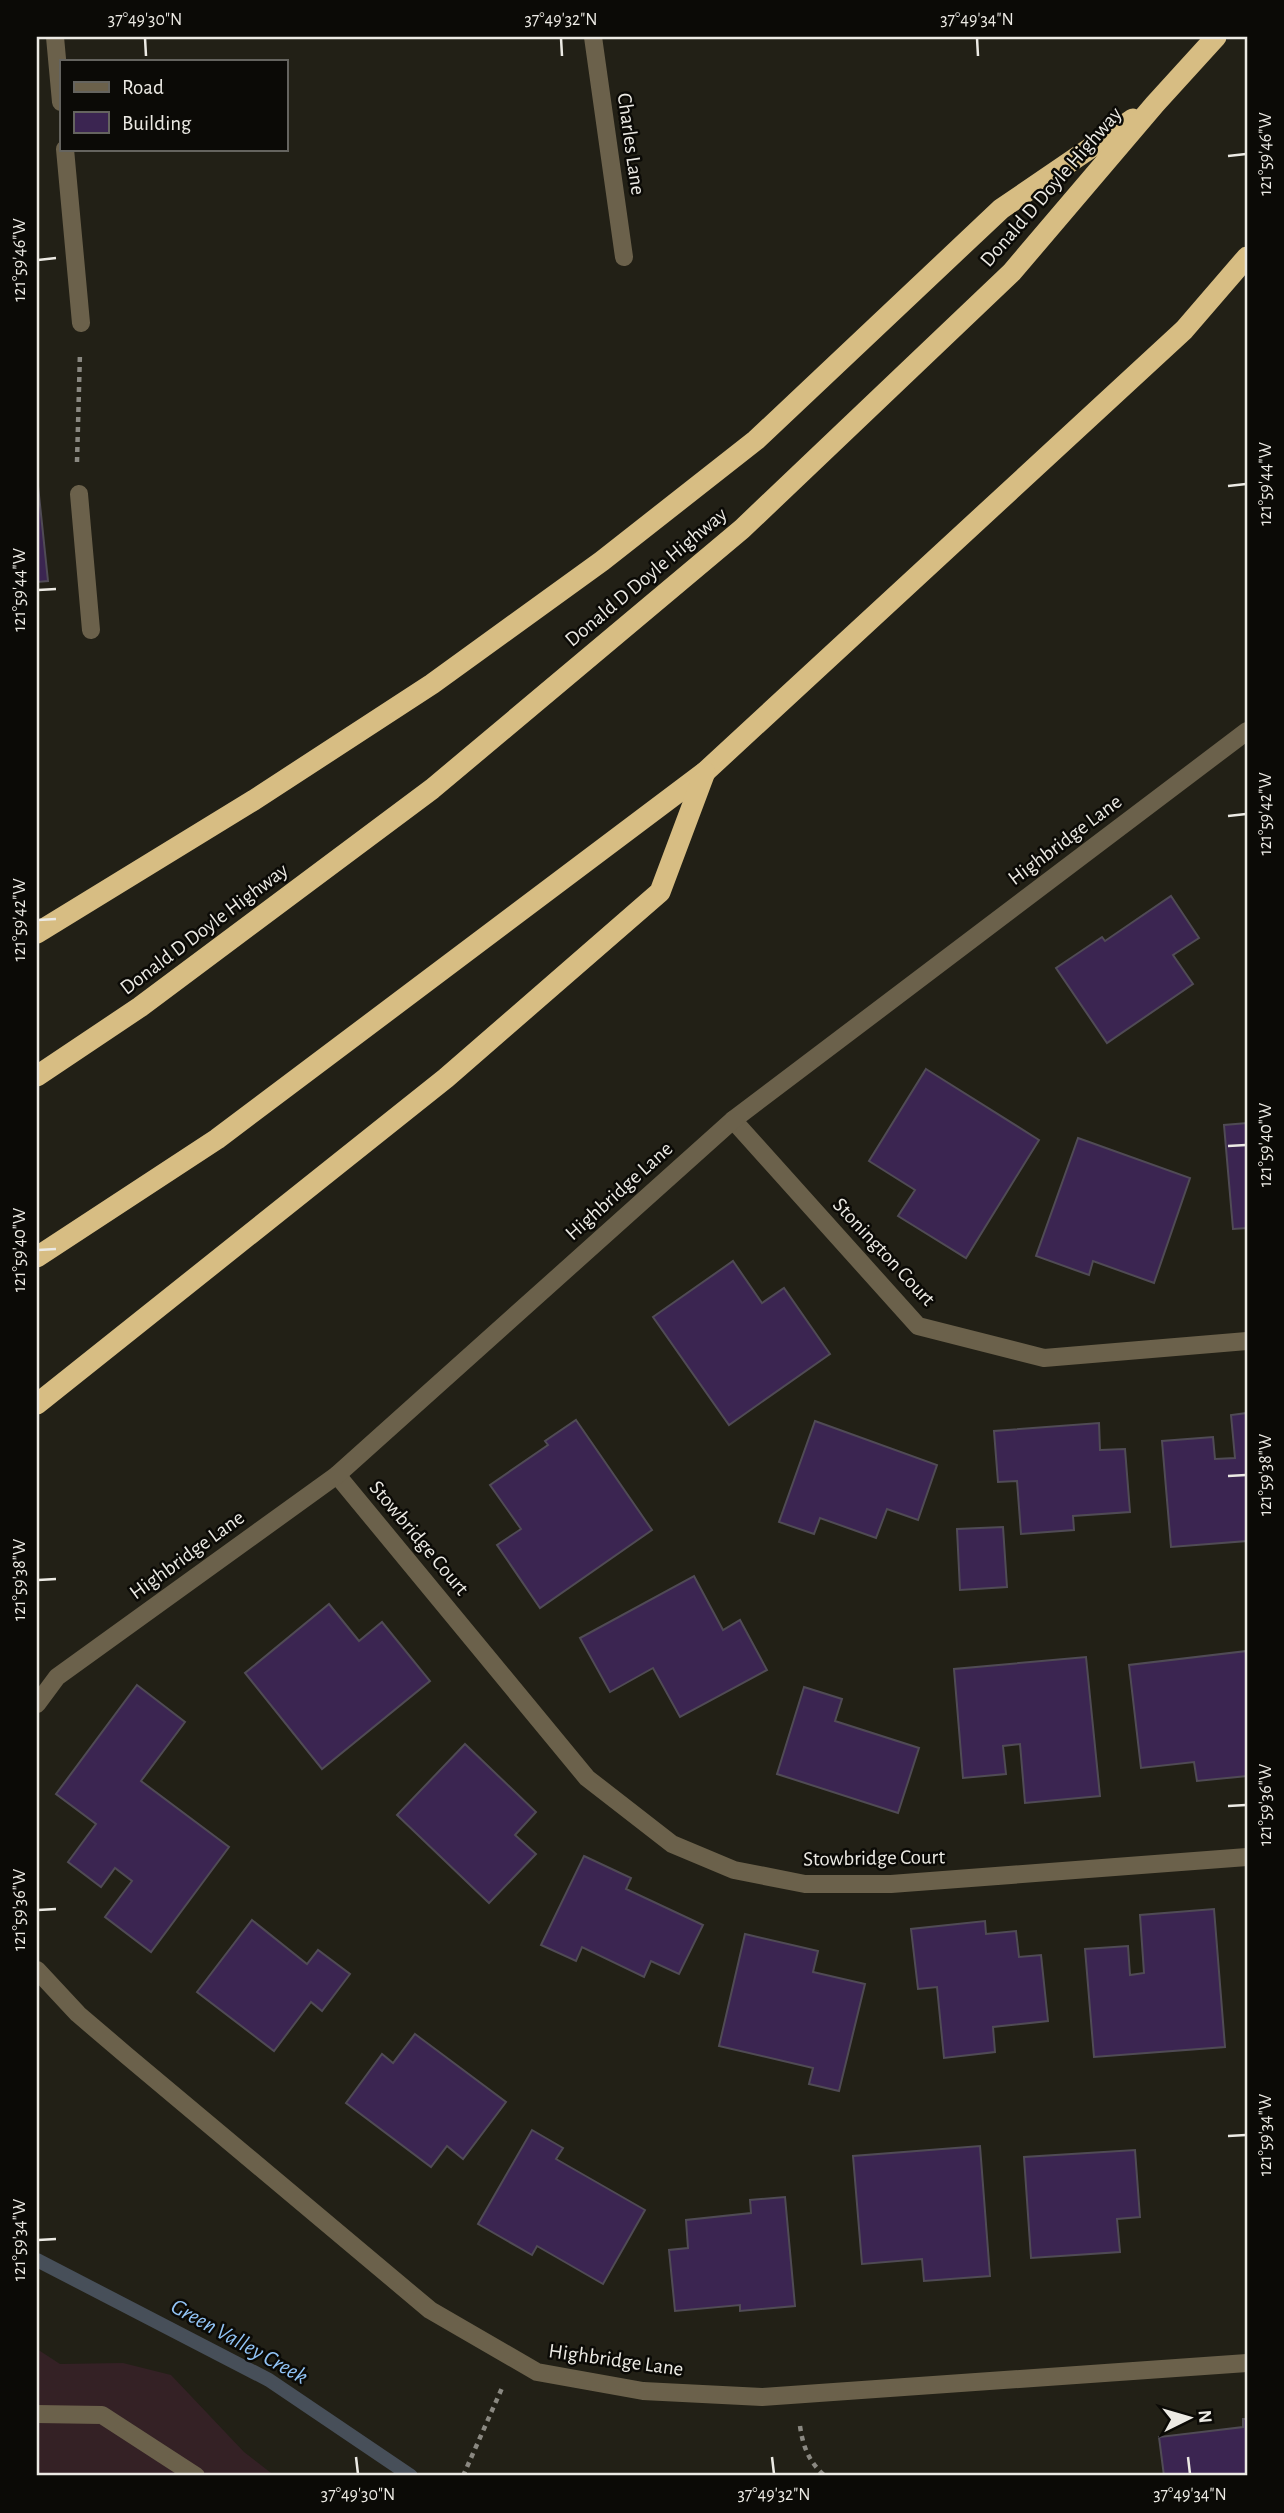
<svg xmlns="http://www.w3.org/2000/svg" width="1284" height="2513" viewBox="0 0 1284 2513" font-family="'Alegreya Sans',sans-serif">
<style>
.commercial{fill:#342125}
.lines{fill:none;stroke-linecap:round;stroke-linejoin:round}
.stream{stroke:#474f59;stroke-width:14}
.building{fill:#3b2551;stroke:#504b55;stroke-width:2}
.path{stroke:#8a8881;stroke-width:4.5;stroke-dasharray:5 5;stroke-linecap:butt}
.minor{stroke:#6b614b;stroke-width:18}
.highway{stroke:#d7bd83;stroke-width:21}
.ticks{fill:none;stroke:#eceae4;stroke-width:2.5}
.labels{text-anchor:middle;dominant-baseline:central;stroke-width:5;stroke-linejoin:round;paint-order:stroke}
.street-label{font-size:21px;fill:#eceae4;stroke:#0b0a06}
.water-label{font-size:23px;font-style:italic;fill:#92c4f6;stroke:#0b0a06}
.neatline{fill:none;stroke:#eceae4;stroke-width:2.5}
.ticks-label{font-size:18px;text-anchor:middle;fill:#eceae4}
</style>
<rect width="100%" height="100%" fill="#222016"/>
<polygon class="commercial" points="37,2349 60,2364 123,2363 171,2375 244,2452 275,2476 37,2476"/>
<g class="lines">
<polyline class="stream" points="37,2260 269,2380 411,2476"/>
</g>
<g class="building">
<polygon points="37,476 48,581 37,582"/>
<polygon points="1171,896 1199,938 1173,955 1193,984 1107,1043 1056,968 1102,937 1105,941"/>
<polygon points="926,1069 1039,1140 966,1258 898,1216 915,1190 869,1161"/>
<polygon points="1247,1123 1247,1228 1233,1229 1224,1125"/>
<polygon points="1078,1138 1190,1178 1154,1283 1093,1261 1089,1275 1036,1256"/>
<polygon points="733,1261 762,1303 784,1288 830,1354 729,1425 653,1317"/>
<polygon points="1247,1413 1247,1541 1171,1547 1162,1441 1213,1437 1215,1459 1235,1458 1231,1415"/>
<polygon points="576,1420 652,1530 540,1608 497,1545 521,1529 490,1485 548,1445 545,1441"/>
<polygon points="815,1421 937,1465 918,1520 887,1509 876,1538 820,1518 814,1534 779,1522"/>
<polygon points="1099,1423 1100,1450 1125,1449 1130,1512 1073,1516 1074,1530 1021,1534 1017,1481 998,1482 994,1431"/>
<polygon points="1003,1527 1007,1587 960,1590 957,1529"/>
<polygon points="694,1576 723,1630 740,1620 767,1670 680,1717 653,1668 610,1692 580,1638"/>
<polygon points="329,1604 359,1641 382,1622 430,1681 322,1769 245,1673"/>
<polygon points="1247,1651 1247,1776 1197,1781 1194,1762 1141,1768 1129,1665"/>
<polygon points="1086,1657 1100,1796 1025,1803 1020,1744 1003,1746 1006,1774 963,1778 954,1669"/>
<polygon points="137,1685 185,1722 141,1781 229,1847 151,1952 105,1917 132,1881 115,1868 101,1887 68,1862 96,1824 56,1794"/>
<polygon points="804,1687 842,1699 835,1721 919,1748 898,1813 777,1774"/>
<polygon points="465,1744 536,1812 515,1835 536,1854 489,1903 397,1815"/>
<polygon points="584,1856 631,1878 626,1889 703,1925 679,1974 651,1961 644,1977 582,1947 576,1961 541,1945"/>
<polygon points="1214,1909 1225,2047 1094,2057 1085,1949 1128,1946 1130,1975 1144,1973 1140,1915"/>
<polygon points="252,1920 307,1964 318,1950 350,1974 322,2011 311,2002 274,2051 197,1992"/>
<polygon points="985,1921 986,1934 1016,1931 1019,1957 1041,1955 1048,2021 993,2027 995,2052 944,2058 937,1987 918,1989 911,1929"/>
<polygon points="745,1934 818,1951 813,1972 865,1984 839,2091 809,2084 813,2068 719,2046"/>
<polygon points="415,2034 506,2102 463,2159 447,2146 431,2167 346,2103 382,2054 393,2063"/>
<polygon points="532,2130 563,2148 556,2159 645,2210 603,2284 537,2246 532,2255 478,2224"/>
<polygon points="980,2146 990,2276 924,2281 922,2259 862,2264 853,2156"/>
<polygon points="1135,2150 1140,2217 1117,2219 1120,2252 1031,2258 1024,2157"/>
<polygon points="785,2197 795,2306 740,2311 740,2305 675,2311 669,2250 688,2248 686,2220 751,2213 750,2200"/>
<polygon points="1243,2419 1247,2419 1247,2476 1164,2476 1159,2437 1243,2427"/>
</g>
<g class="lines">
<g class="path">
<polyline points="77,462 80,352"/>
<path d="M800 2426C803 2447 809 2462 825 2476"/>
<polyline points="463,2476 502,2388"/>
</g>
<g class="minor">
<polyline points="55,37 61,102"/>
<polyline points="593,37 624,257"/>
<polyline points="65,149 81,323"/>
<polyline points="79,494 91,630"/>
<polyline points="733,1120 918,1326 1044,1358 1247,1341"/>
<polyline points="337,1475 587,1778 672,1844 734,1870 805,1884 891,1884 1247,1857"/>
<polyline points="37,1704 57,1677 337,1475 733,1120 1247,731"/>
<polyline points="37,1970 78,2014 126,2055 430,2310 537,2372 643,2391 762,2397 1247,2363"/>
<polyline points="37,2414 102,2415 196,2476"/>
</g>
<g class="highway">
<polyline points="37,933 254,800 432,684 602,561 756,440 1001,209 1133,119"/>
<polyline points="37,1076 140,1007 432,789 742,529 1012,272 1155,104 1216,37"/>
<polyline points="37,1257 217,1139 705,772 1184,330 1247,257"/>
<polyline points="37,1404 446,1078 660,892 705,772"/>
</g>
</g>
<path class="ticks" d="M145 38 146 56M561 38 562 56M977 38 978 56M1228 156 1246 154M38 260 56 258M1228 486 1246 484M38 590 56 589M1228 816 1246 814M38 920 56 919M1228 1146 1246 1145M38 1250 56 1249M1228 1476 1246 1475M38 1580 56 1579M1228 1806 1246 1805M38 1910 56 1909M1228 2136 1246 2135M38 2240 56 2239M356 2457 358 2474M772 2457 774 2474M1188 2457 1190 2474"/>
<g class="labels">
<g class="street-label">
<text transform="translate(631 144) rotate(82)">Charles Lane</text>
<text transform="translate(1051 187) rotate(-49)">Donald D Doyle Highway</text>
<text transform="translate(646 577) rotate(-40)">Donald D Doyle Highway</text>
<text transform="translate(1065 840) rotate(-37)">Highbridge Lane</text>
<text transform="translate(204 929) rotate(-37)">Donald D Doyle Highway</text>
<text transform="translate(619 1191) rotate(-42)">Highbridge Lane</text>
<text transform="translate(884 1252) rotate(47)">Stonington Court</text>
<text transform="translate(419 1538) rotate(50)">Stowbridge Court</text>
<text transform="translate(187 1555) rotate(-36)">Highbridge Lane</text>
<text transform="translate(874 1858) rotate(-1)">Stowbridge Court</text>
<text transform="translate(616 2360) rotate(8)">Highbridge Lane</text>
</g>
<g class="water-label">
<text transform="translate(239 2342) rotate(29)">Green Valley Creek</text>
</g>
</g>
<rect width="1284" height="2513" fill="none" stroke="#0b0a06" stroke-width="77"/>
<rect x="60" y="60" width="228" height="91" fill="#0b0a06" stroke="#65645f" stroke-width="2"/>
<rect x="74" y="82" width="35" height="10" fill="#6b614b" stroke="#65645f" stroke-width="2"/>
<text x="122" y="94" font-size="21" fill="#eceae4">Road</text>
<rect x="74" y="112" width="35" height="21" fill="#3b2551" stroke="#65645f" stroke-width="2"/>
<text x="122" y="130" font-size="21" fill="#eceae4">Building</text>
<g transform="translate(1189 2418) rotate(85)" stroke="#0b0a06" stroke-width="5" paint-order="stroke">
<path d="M0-5L12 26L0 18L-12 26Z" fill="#eceae4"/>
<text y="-10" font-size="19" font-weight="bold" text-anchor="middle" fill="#eceae4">N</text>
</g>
<rect x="38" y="38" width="1208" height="2436" class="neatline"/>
<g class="ticks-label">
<text x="145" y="25">37°49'30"N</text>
<text x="561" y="25">37°49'32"N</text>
<text x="977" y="25">37°49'34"N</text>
<text transform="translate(1265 154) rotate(-90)" y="6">121°59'46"W</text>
<text transform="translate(19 260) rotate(-90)" y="6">121°59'46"W</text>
<text transform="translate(1265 484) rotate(-90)" y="6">121°59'44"W</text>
<text transform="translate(19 590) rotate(-90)" y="6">121°59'44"W</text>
<text transform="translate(1265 814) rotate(-90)" y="6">121°59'42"W</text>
<text transform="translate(19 920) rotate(-90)" y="6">121°59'42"W</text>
<text transform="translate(1265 1145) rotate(-90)" y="6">121°59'40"W</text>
<text transform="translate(19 1250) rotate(-90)" y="6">121°59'40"W</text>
<text transform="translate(1265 1475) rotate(-90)" y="6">121°59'38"W</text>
<text transform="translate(19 1580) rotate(-90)" y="6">121°59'38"W</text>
<text transform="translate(1265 1805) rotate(-90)" y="6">121°59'36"W</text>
<text transform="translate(19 1910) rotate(-90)" y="6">121°59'36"W</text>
<text transform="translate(1265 2135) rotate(-90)" y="6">121°59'34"W</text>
<text transform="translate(19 2240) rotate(-90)" y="6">121°59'34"W</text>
<text x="358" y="2500">37°49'30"N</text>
<text x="774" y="2500">37°49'32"N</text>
<text x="1190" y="2500">37°49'34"N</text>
</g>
</svg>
